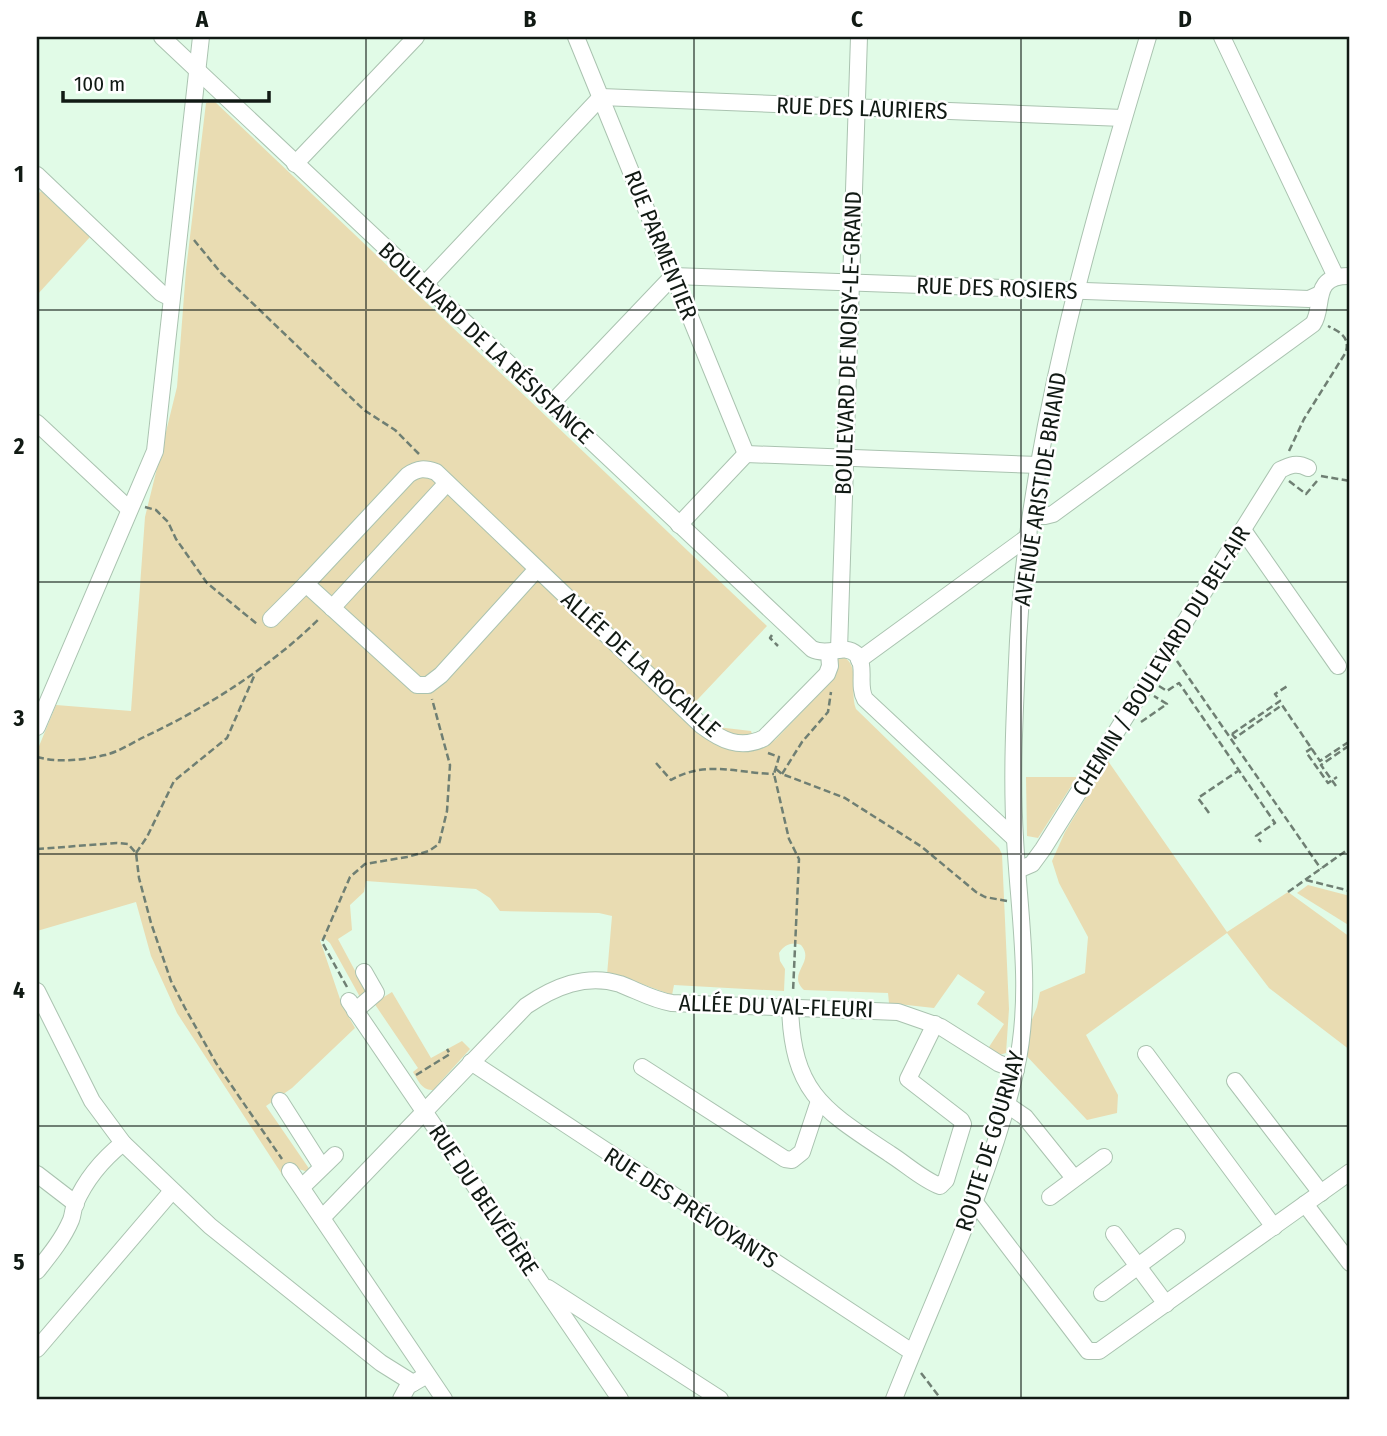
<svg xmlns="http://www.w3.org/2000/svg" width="1387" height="1436" viewBox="0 0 1387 1436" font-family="'Fira Sans Condensed',sans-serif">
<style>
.green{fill:#e9dcb2}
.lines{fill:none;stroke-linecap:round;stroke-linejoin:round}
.minor-casing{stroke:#aac3b0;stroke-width:18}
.path{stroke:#6f7f73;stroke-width:2.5;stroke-dasharray:7 3.5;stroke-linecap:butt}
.minor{stroke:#fff;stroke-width:16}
.grid{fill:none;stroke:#111a14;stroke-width:2;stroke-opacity:0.55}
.labels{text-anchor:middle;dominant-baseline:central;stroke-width:5;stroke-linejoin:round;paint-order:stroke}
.street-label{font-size:23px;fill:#111a14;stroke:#fff}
.neatline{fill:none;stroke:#111a14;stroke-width:2.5}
.grid-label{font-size:23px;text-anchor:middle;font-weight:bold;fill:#111a14}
</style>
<rect width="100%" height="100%" fill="#e1fbe7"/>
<g class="green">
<path d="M213 100 767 626 682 716 717 727 751 731 757 749 775 740 833 679 837 660 843 657C861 665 849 692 856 709L999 848 1002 854 1009 1009 1006 1053 999 1055 989 1047 1004 1024 977 1004 985 992 958 974 934 1008 889 1003 888 993 804 990C786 973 816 963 801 945 792 941 784 945 779 953L780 961 785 969 784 991 674 985 672 995 631 980 607 975 612 916 599 913 500 911 490 898 476 889 366 881 364 892 350 905 352 930 338 939 367 993 360 997 330 943 324 938 320 940 342 1005 355 1028 292 1088 266 1106 310 1170 305 1171 295 1168 283 1176 177 1013 151 956 136 902 37 931V751L56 705 131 711 145 517 177 387 186 270 206 103Z"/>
<polygon points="41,191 90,237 37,295 37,195"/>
<polygon points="1108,761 1227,932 1288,892 1350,937 1350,1050 1269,988 1227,933 1086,1035 1118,1095 1117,1113 1087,1120 1020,1049 1037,1007 1040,992 1085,973 1088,937 1059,883 1052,861 1065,832"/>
<polygon points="1026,777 1077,777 1038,838 1027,836"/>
<polygon points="1308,885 1350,896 1350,926 1297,893"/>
<path d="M392 992 431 1058 462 1041 470 1049 433 1090C422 1091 418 1080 413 1072L418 1068 374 1003Z"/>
</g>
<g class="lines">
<g class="minor-casing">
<g id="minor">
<path d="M162 37 812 649C829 657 844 643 856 654 867 666 857 685 865 699L1015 839"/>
<polyline points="576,37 746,454"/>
<polyline points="1222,37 1336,277"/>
<polyline points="295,164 416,37"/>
<polyline points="37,175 161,293 171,298"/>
<polyline points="424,285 601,97 1123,118"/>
<polyline points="551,404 673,276 1309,299 1320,294"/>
<polyline points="37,423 129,509"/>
<polyline points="746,454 1039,465"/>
<path d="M1032 516H1045L1053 514 1313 324C1325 307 1310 275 1350 276"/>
<polyline points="679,525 746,454"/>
<polyline points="1243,530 1338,666"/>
<path d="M537 569 441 675 428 685H417L306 584 408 475C418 468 425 468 436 472L701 725C721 740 740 750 764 738L827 674 830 666 829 653"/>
<polyline points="332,608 447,483"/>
<polyline points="271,619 306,584"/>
<polyline points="839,650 859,37"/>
<polyline points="859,660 1029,536"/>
<polyline points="37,727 155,451 201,37"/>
<path d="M1018 870 1032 864 1043 849 1280 470C1290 465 1297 462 1308 468"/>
<polyline points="37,991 92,1101 123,1143 210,1226 381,1363 413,1383"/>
<polyline points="349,1001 620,1399"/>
<path d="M790 1008C793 1094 824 1110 890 1154 906 1164 923 1180 940 1186L946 1180 963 1124 961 1120 908 1079 935 1024"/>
<polyline points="355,1011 376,993 364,972"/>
<polyline points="1146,1054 1274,1227"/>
<polyline points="471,1062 912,1352"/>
<polyline points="642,1067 785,1159 792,1160 802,1152 819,1101"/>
<polyline points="1235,1081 1321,1193"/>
<polyline points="280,1101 322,1167"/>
<polyline points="1006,1104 1025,1117 1074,1178"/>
<polyline points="290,1171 444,1399"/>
<polyline points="37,1174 76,1204"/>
<polyline points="302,1187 335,1155"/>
<polyline points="1050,1197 1104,1157"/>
<polyline points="974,1201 1088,1351 1099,1351 1350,1172"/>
<polyline points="1305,1204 1350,1263"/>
<path d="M322 1218 526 1006C554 987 586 973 620 984 638 991 653 1000 672 1003L898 1012 941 1027 998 1063 1016 1070"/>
<polyline points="1114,1234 1166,1304"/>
<path d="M37 1271C49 1256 63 1239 71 1220 73 1215 73 1209 75 1204 85 1181 103 1159 123 1143"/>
<polyline points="548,1288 720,1399"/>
<polyline points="1102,1293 1177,1237"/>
<polyline points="37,1349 172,1191"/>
<polyline points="401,1399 408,1386 422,1378"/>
<path d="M894 1399C936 1292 990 1182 1016 1069 1033 993 1019 915 1015 838 1011 773 1015 706 1018 641 1029 437 1090 231 1148 37"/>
</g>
</g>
<g class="path">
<polyline points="194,240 221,273 364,410 395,430 419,454"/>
<path d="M1289 451 1304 419 1346 352C1350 337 1340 332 1328 326"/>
<polyline points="1321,476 1350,481"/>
<polyline points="1289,481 1306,494 1317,481"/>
<polyline points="145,507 156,510 168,522 176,539 207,583 257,624"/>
<polyline points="772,635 770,638 778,646"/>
<polyline points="1177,661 1321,869"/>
<polyline points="1159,686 1167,691 1179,683 1275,823 1256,836 1261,842"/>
<polyline points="1141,722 1167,704 1154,696"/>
<polyline points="1232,734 1235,738 1282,705 1320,761 1350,741"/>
<polyline points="1232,734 1280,701 1275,694 1289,685"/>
<polyline points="1312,748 1306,752 1328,783 1337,777"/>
<polyline points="768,753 779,757 774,774 789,839 799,859 793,992"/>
<path d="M37 757C59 763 83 760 105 755 118 752 132 743 144 737 208 707 270 667 320 618"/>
<path d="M656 763 671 780C706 760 736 773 774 774"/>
<polyline points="776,769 782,774 845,798 922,847 976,892 985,897 1007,901"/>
<polyline points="782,774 802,742 828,712 831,692"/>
<polyline points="1336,786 1321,765 1350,745"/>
<polyline points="1209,813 1198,798 1238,771"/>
<polyline points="37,849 117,843 128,844 136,853 139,878 151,923 171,981 185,1008 216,1063 282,1159"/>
<polyline points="136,853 147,837 174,781 227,738 255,674"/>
<polyline points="1306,880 1350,891"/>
<polyline points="1288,892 1350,848"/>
<polyline points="347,987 322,942 350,877 365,864 407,857 429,851 439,844 447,811 450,765 432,699"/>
<polyline points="416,1075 450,1054 447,1049"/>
<polyline points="921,1373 941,1399"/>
</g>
<use href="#minor" class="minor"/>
</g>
<path class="grid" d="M366 37V1399M694 37V1399M1021 37V1399M37 310H1350M37 582H1350M37 854H1350M37 1126H1350"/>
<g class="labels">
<g class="street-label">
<text transform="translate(862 108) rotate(2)">RUE DES LAURIERS</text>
<text transform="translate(661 245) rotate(68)">RUE PARMENTIER</text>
<text transform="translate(997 288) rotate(2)">RUE DES ROSIERS</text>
<text transform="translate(486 343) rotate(43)">BOULEVARD DE LA RÉSISTANCE</text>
<text transform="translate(848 343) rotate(-88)">BOULEVARD DE NOISY-LE-GRAND</text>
<text transform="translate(1040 489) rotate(-81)">AVENUE ARISTIDE BRIAND</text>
<text transform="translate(1161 661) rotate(-58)">CHEMIN / BOULEVARD DU BEL-AIR</text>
<text transform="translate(641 664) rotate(42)">ALLÉE DE LA ROCAILLE</text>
<text transform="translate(776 1006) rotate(2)">ALLÉE DU VAL-FLEURI</text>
<text transform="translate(990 1141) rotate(-73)">ROUTE DE GOURNAY</text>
<text transform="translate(484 1200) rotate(56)">RUE DU BELVÉDÈRE</text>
<text transform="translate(691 1208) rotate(33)">RUE DES PRÉVOYANTS</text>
</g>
</g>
<rect width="1387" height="1436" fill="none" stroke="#ffffff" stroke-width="77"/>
<path d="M63 91v10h206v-10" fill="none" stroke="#111a14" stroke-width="3.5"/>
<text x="74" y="91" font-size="21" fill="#111a14" stroke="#ffffff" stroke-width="5" paint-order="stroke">100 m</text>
<rect x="38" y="38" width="1310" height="1360" class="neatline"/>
<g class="grid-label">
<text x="202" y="27">A</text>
<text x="530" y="27">B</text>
<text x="857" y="27">C</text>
<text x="1185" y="27">D</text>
<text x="19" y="182">1</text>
<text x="19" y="454">2</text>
<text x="19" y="726">3</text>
<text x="19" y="998">4</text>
<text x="19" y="1270">5</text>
</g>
</svg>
